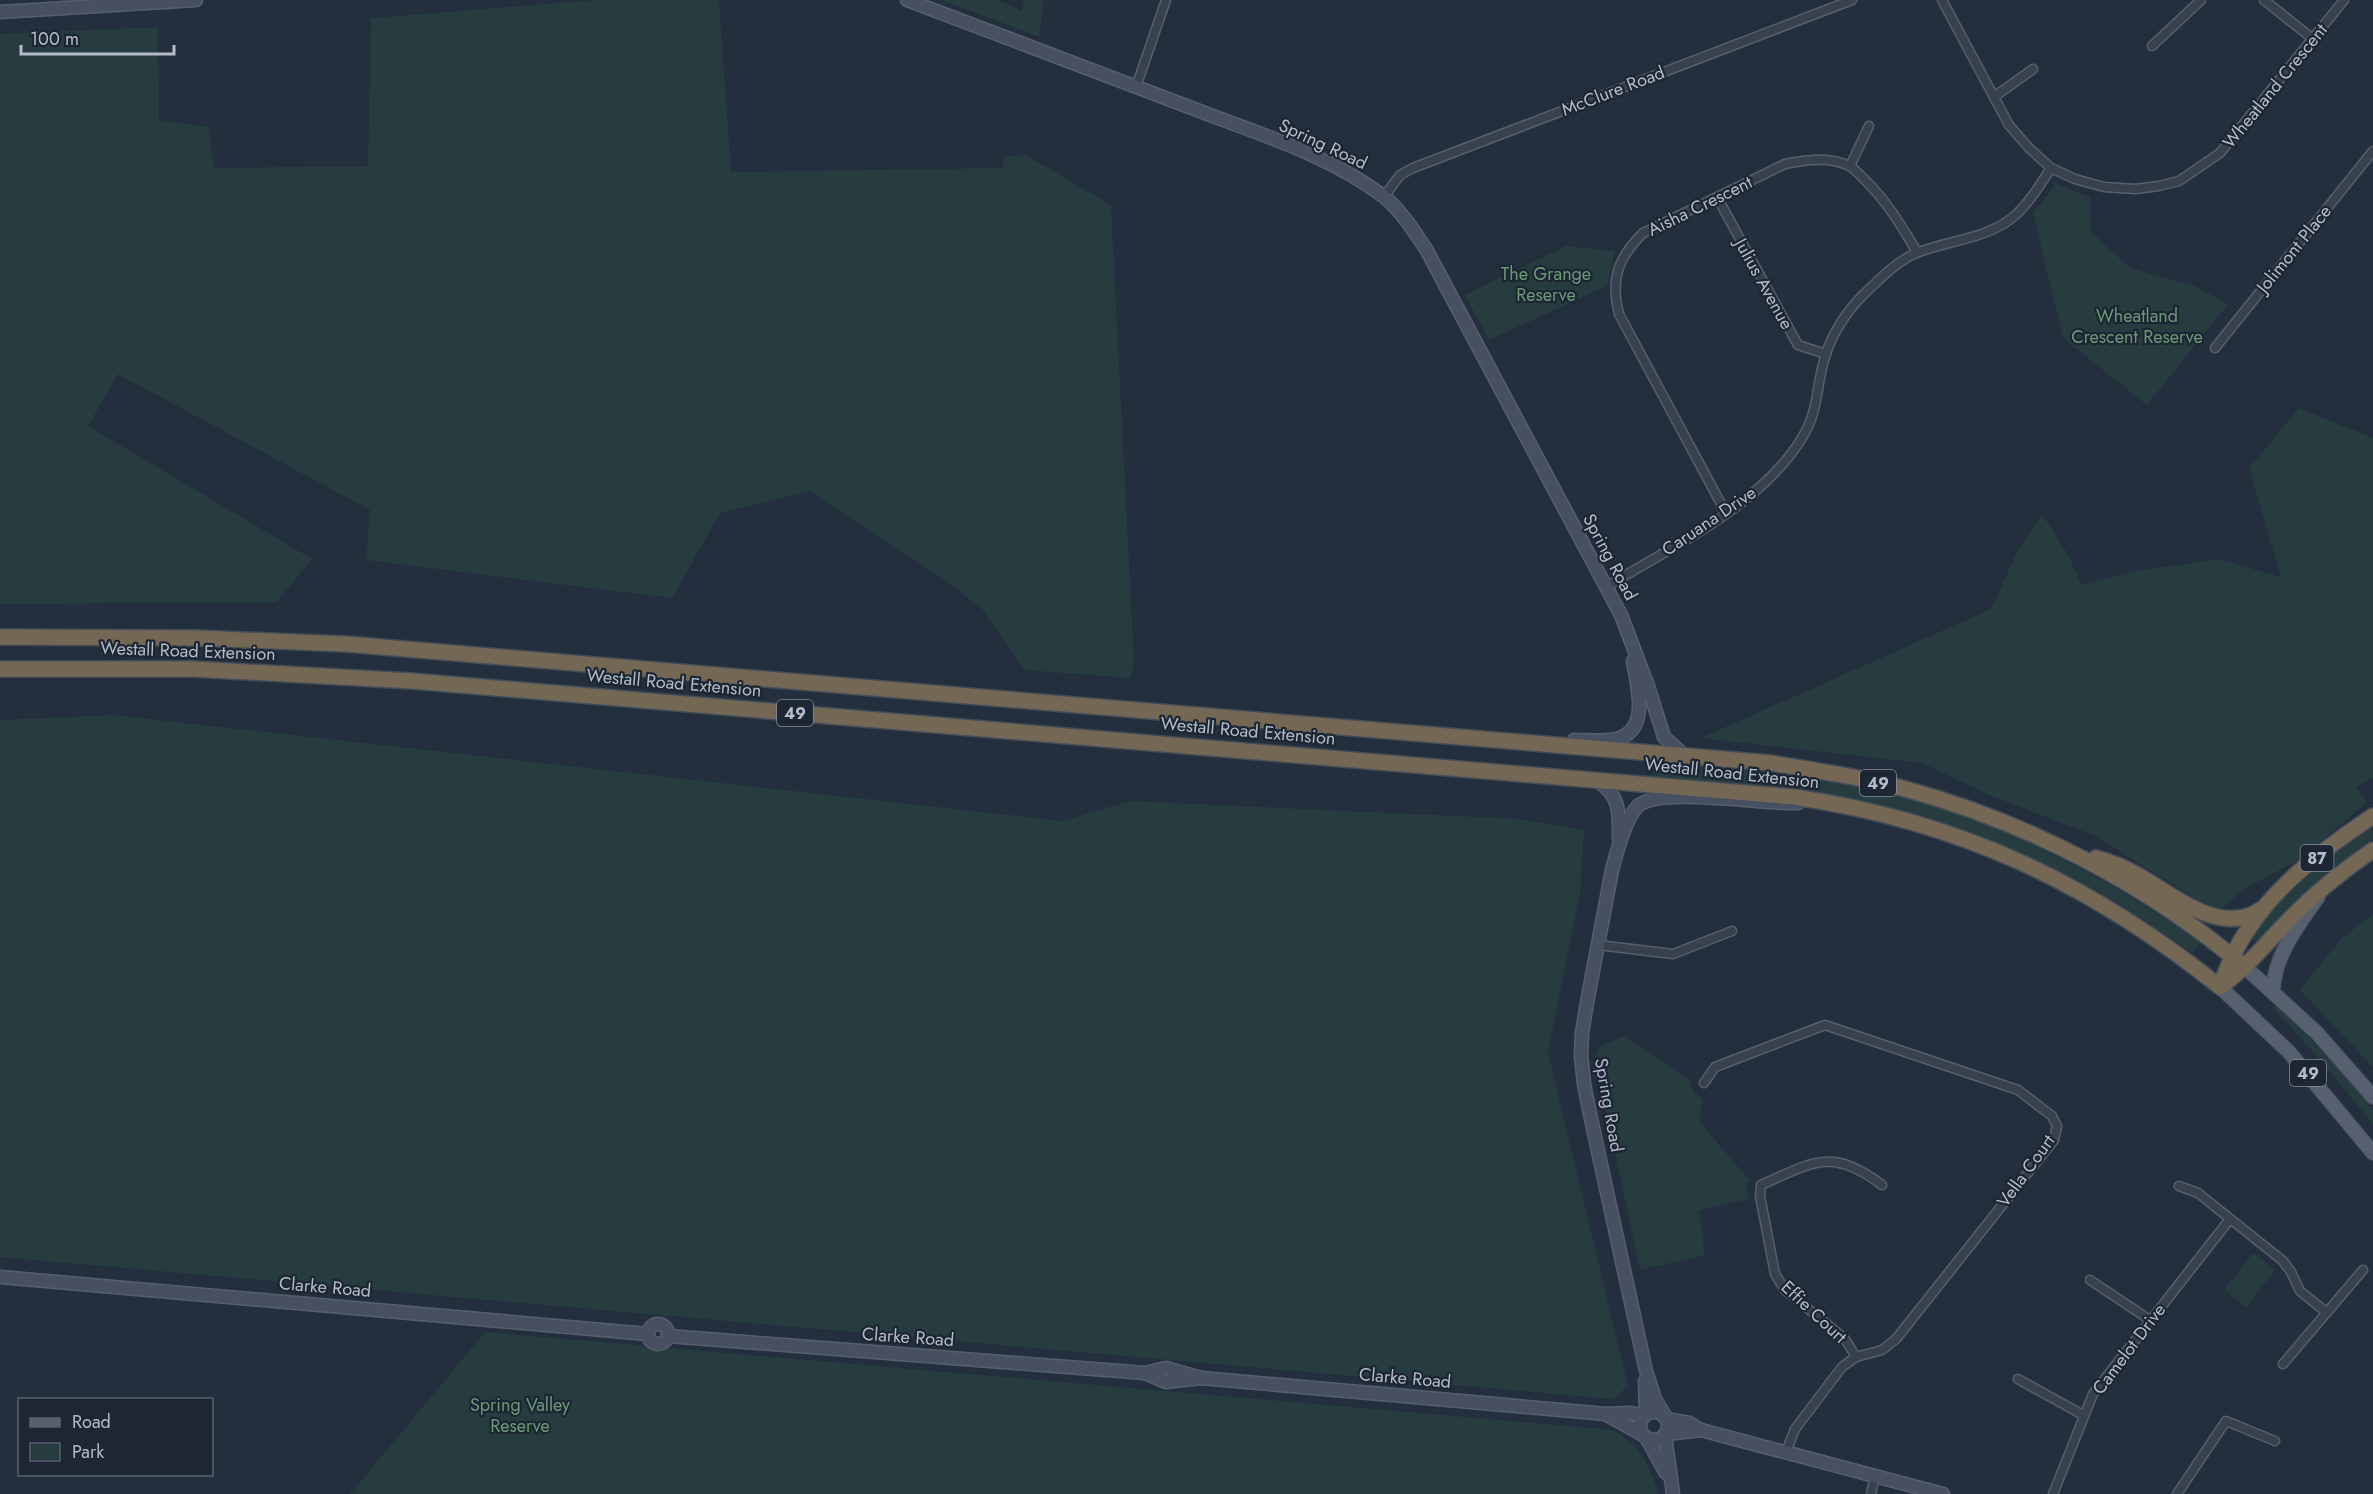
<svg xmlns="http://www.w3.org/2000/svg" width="2373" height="1494" viewBox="0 0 2373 1494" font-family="Jost,sans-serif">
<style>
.green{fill:#263c3f}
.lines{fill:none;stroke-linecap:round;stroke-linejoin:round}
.street-casing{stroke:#565f6c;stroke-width:11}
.secondary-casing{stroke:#565f6c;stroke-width:15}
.primary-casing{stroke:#414a57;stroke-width:16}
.highway-casing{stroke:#434c59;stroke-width:18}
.street{stroke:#38414e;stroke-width:8}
.secondary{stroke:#465061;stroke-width:12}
.primary{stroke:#56606e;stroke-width:14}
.highway{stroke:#746855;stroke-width:15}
.labels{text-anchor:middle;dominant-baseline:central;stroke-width:4.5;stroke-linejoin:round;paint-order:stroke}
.shield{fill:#1d2633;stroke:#878f9c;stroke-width:1.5}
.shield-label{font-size:16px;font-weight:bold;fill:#b4bcc9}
.street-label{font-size:18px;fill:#b4bcc9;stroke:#1d2633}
.park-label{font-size:18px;fill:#6b9a76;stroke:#1d2633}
</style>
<rect width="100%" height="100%" fill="#242f3e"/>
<g class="green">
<polygon points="596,0 719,0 731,172 1003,168 1003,156 1026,155 1111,205 1134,663 1130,678 1025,670 982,609 942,578 810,491 720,513 672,598 366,560 370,510 118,374 88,426 312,559 277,602 0,604 0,34 158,27 159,120 209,127 214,168 368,166 371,18"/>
<polygon points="941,0 998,0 1022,11 1024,0 1044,0 1039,37"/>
<polygon points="2056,184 2090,197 2091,232 2130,268 2194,286 2228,304 2147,405 2063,338 2033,213"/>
<polygon points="1566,246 1615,251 1607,286 1489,340 1465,295"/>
<polygon points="2299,408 2373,438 2373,778 2355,787 2368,802 2295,862 2249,886 2216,912 2095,836 1987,794 1922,763 1701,738 1991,609 2017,552 2042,514 2069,556 2081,585 2137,571 2219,559 2281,577 2249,468"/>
<polygon points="113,715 1062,821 1130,801 1520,819 1584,830 1580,894 1548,1052 1628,1386 1613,1399 0,1257 0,720"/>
<path d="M1654 758C1708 763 1763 766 1817 776 1957 801 2085 861 2201 943L2193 953C2163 934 2135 912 2104 895 2045 861 1982 836 1917 817L1653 780Z"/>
<path d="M2373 826V839C2330 868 2291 904 2257 943L2250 937C2285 893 2327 857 2373 826Z"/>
<polygon points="2373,914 2373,1067 2300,990 2341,939"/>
<polygon points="2275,1004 2323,1052 2359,1092 2373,1110 2373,1124 2312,1050 2272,1008"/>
<polygon points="1624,1036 1690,1080 1694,1093 1703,1099 1699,1121 1749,1180 1746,1184 1749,1199 1699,1210 1705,1255 1640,1270 1595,1057 1599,1047"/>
<polygon points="2253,1253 2275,1270 2246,1307 2224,1290"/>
<path d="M485 1332 1605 1429C1637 1436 1651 1465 1658 1494H350Z"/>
</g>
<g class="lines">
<g class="street-casing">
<g id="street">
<polyline points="1942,0 2009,125 2029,148 2051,168 2075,179 2104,187 2135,189 2159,186 2179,181 2220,153 2344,0"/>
<polyline points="2264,0 2313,39"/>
<polyline points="2152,46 2201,0"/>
<polyline points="1136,87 1166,0"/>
<polyline points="1994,97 2033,69"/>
<polyline points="1850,166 1869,126"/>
<polyline points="1384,197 1400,175 1413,168 1852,0"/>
<polyline points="1717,197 1798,345 1826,354"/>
<polyline points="2215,348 2373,151"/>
<path d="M1726 513 1619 314C1610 279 1618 258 1643 233L1785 164C1805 160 1830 156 1849 166 1854 168 1859 174 1863 178 1886 200 1901 225 1917 252"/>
<path d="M1606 587C1674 545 1769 502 1807 429 1819 405 1817 379 1826 354 1832 334 1847 311 1862 296 1878 281 1897 260 1919 252 1950 240 1985 239 2012 218 2028 205 2040 185 2051 168"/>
<polyline points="1598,945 1673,954 1732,931"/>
<polyline points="1704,1083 1715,1067 1825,1025 2018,1090 2052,1116 2057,1126 2054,1140 1896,1339 1882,1350 1856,1357 1842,1367 1795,1429 1786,1452"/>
<polyline points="2179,1186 2198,1193 2283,1261 2291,1272 2300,1291 2326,1312"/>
<polyline points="2090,1280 2150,1320"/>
<path d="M1856 1357 1845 1339 1785 1290 1775 1274 1760 1196 1761 1185C1813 1162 1832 1147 1882 1185"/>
<polyline points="2283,1364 2363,1270"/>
<polyline points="2018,1379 2083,1415"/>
<polyline points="1871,1494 1875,1476"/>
<polyline points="2053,1494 2093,1394 2230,1219"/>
<polyline points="2177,1494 2226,1421 2275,1441"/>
</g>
</g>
<g class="secondary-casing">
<g id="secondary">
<path d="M907 0C1004 37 1100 73 1197 110 1259 134 1329 155 1383 196 1401 210 1413 230 1426 249L1621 615 1648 686 1664 737 1684 755"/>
<polyline points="0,12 196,0"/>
<path d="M1574 740C1587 740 1603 742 1616 739 1651 731 1637 686 1633 661"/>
<path d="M1597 781C1621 795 1619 814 1619 839"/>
<polyline points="0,1277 648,1334"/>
<circle cx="658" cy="1334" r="10"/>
<polyline points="668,1336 1145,1373 1166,1368 1201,1378"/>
<polyline points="1145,1373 1166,1382 1201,1378 1606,1414 1631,1413 1644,1416"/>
<polyline points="1645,1381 1646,1414"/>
<circle cx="1654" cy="1426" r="14"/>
<polyline points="1607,1415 1643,1435"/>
<path d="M1665 1416 1655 1399 1646 1371 1591 1119 1584 1084 1581 1055 1582 1033 1588 997 1612 870C1617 852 1625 819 1638 806 1660 786 1766 805 1798 803"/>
<polyline points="1666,1419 1689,1423 1701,1430 1943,1494"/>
<polyline points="1666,1434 1701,1430"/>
<polyline points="1665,1435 1673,1494"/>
<polyline points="1646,1437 1666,1473"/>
</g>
</g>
<g class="primary-casing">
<g id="primary">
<polyline points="2245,967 2317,1033 2373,1097"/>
<polyline points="2220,987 2289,1052 2373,1153"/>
<path d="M2273 991C2274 955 2299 924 2318 897"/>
</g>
</g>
<g class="highway-casing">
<g id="highway">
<path d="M0 637 196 638 346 644 1771 763C1817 771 1864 777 1909 790 2031 824 2148 885 2245 967"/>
<path d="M0 669H193L412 681 1794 797C1959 821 2090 883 2220 987 2245 969 2263 947 2284 925 2311 896 2341 872 2373 850"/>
<path d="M2096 858C2112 862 2128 869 2143 878 2175 897 2222 936 2260 910"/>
<path d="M2220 986C2228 966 2236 946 2249 928 2279 882 2328 846 2373 816"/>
</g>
</g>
<use href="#street" class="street"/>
<use href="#secondary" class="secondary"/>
<use href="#primary" class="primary"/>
<use href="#highway" class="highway"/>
</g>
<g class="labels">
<g class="shield">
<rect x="777" y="700" width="36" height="26" rx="4.5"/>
<rect x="1860" y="770" width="36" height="26" rx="4.5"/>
<rect x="2300.5" y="845" width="33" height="26" rx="4.5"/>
<rect x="2290" y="1060" width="36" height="26" rx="4.5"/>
</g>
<g class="shield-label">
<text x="795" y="713">49</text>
<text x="1878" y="783">49</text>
<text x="2317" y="858">87</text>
<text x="2308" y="1073">49</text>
</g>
<g class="street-label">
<text transform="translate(2275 86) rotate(-51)">Wheatland Crescent</text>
<text transform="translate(1613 91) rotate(-21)">McClure Road</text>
<text transform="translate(1323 144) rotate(25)">Spring Road</text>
<text transform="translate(1700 206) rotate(-26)">Aisha Crescent</text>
<text transform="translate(2294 249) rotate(-51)">Jolimont Place</text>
<text transform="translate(1764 284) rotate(61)">Julius Avenue</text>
<text transform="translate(1709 521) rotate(-34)">Caruana Drive</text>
<text transform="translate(1610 557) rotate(62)">Spring Road</text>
<text transform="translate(188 651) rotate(2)">Westall Road Extension</text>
<text transform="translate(674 683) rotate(5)">Westall Road Extension</text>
<text transform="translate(1248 731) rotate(5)">Westall Road Extension</text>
<text transform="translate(1732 773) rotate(6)">Westall Road Extension</text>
<text transform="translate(1609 1105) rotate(80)">Spring Road</text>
<text transform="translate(2026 1171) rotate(-54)">Vella Court</text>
<text transform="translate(325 1287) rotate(5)">Clarke Road</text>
<text transform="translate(1814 1312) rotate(43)">Effie Court</text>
<text transform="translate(908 1337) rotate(4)">Clarke Road</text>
<text transform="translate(2129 1349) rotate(-53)">Camelot Drive</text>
<text transform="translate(1405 1378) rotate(5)">Clarke Road</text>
</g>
<g class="park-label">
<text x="1546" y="274">The Grange<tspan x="1546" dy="21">Reserve</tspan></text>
<text x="2137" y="316">Wheatland<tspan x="2137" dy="21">Crescent Reserve</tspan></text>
<text x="520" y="1405">Spring Valley<tspan x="520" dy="21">Reserve</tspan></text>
</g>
</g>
<rect x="18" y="1398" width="195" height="78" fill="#1d2633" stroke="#59626f" stroke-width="1.5"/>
<rect x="30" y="1418" width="30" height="9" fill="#56606e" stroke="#59626f" stroke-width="1.5"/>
<text x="72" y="1428" font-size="18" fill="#b4bcc9">Road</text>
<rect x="30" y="1443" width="30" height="18" fill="#263c3f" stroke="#59626f" stroke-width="1.5"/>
<text x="72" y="1458" font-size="18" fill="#b4bcc9">Park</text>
<path d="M21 45v9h153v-9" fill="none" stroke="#b4bcc9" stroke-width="3"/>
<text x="30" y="45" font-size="18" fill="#b4bcc9" stroke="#1d2633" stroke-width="4.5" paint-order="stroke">100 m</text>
</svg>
